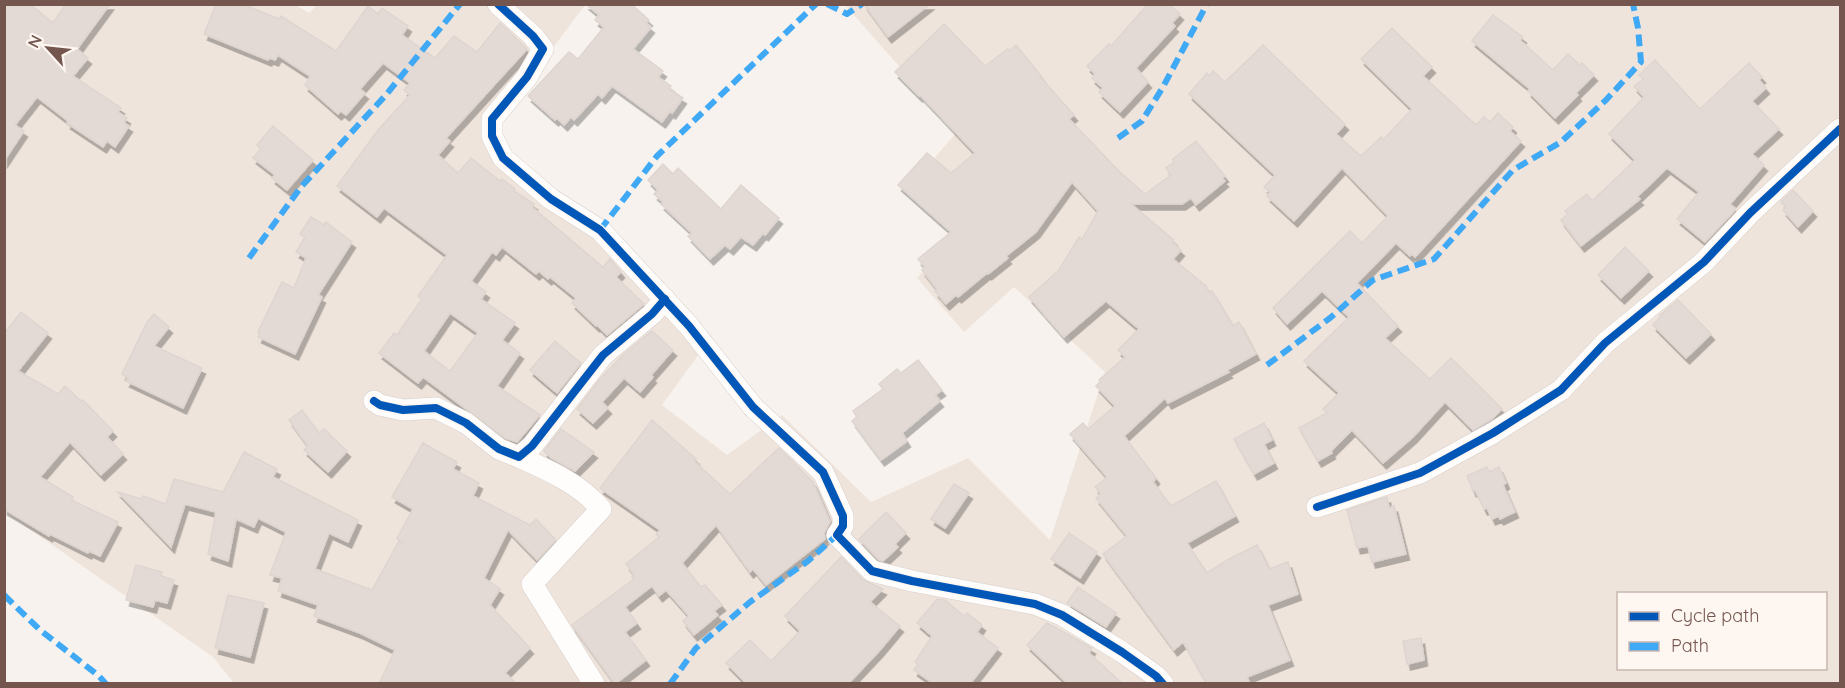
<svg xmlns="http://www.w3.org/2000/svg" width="1845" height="688" viewBox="0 0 1845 688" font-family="Quicksand,sans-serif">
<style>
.residential{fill:#efe4db;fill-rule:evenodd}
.building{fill:#e3dad5;stroke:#dfd5d0;stroke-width:1.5;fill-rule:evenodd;filter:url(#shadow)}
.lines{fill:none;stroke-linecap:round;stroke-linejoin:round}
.minor-casing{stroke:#d6ceca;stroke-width:22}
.minor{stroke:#fefdfc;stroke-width:21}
.quiet{stroke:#3fa9f5;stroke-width:6;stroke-dasharray:12 6;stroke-linecap:butt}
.cycleway-casing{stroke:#fef6f0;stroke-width:11}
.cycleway{stroke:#0057b8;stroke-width:8}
</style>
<defs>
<filter id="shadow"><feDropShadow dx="3.5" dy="6" stdDeviation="0" flood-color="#0004"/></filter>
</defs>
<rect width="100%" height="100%" fill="#f7f2ed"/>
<path class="residential" d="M294 4 309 13 318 4 585 5 486 137 712 336 662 405 727 455 782 415 871 502 968 458 1050 540 1105 372 1014 287 964 332 917 278 955 236 909 187 957 132 845 5H1840V683H234L213 657 5 512V5ZM1618 594H1826V668H1618Z"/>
<g class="building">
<polygon points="4,4 30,4 53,23 66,4 110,4 77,49 88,58 73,76 121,108 118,112 127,118 124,123 129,126 115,147 107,141 103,147 67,123 68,121 37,97 15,125 24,131 4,161"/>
<path d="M216 4H242L279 19 281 16 336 51 368 6 378 14 382 8 408 26 402 35 435 58 454 36 477 52 500 23 527 49 446 138 450 141 438 155 458 173 471 158 500 181 502 179 515 189 514 191 534 204 532 207 603 267 610 259 621 272 616 277 644 304 607 335 597 325 596 326 572 303 576 298 550 277 548 279 539 271 536 274 502 247 496 255 492 252 471 281 486 292 481 299 515 323 502 340 520 353 497 386 540 415 517 442 505 438 423 377 418 383 379 353 394 333 397 335 422 299 418 296 447 255 384 208 377 217 337 186 378 130 410 95 404 90 410 83 383 63 360 89 365 93 346 115 341 111 338 114 305 85 310 76 278 55 275 60 270 58 268 60 204 34ZM450 313 478 333 450 371 424 351Z"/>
<polygon points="586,4 631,4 649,20 646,23 651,27 633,49 663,71 658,77 671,86 669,89 683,98 672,113 670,111 662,122 612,86 602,98 598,94 574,120 571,117 564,125 557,118 555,120 528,96 569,52 578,59 604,27 595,20 599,15"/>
<polygon points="864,4 930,4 888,37"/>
<polygon points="1148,4 1169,4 1180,14 1172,23 1175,26 1136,68 1148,82 1120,112 1099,92 1103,88 1092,78 1095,74 1087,66 1109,44 1111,46"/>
<polygon points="1493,15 1523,37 1520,40 1553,70 1568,54 1580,65 1582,63 1594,75 1576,93 1578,95 1555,118 1528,91 1530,89 1472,41"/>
<polygon points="944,24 985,66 1008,49 1009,51 1016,45 1042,77 1041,78 1074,115 1069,119 1120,172 1145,194 1171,175 1166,168 1174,162 1173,159 1196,141 1225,176 1222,178 1225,181 1196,205 1191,198 1182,204 1131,204 1174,240 1172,242 1181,250 1173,259 1206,286 1209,292 1212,291 1233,326 1239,322 1256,354 1227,370 1229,372 1168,403 1165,398 1124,436 1156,478 1153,482 1171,506 1216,481 1235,516 1187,543 1207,573 1229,559 1257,545 1269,569 1288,562 1298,594 1268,605 1290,660 1247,677 1250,684 1207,684 1183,642 1174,650 1103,554 1127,536 1096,498 1101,494 1095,487 1107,477 1070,434 1083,423 1088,429 1115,406 1096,386 1100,382 1099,380 1125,357 1118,350 1139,329 1106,301 1064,337 1029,297 1059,270 1079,237 1082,239 1098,211 1072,182 1036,232 1006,256 1008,258 988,274 987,273 958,297 956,295 946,304 935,291 937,289 922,270 925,267 918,259 951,232 898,185 927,153 951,173 975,153 920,95 919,96 895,72"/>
<polygon points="1392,28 1432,67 1423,76 1476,125 1484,117 1490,122 1498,113 1513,127 1510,131 1521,141 1415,257 1412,254 1410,256 1396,243 1357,283 1398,326 1385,338 1430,379 1451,358 1502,409 1492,419 1473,430 1445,402 1413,437 1383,463 1352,430 1331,451 1332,453 1318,461 1299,428 1327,413 1323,409 1339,393 1304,361 1349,317 1322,291 1287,324 1273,308 1350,231 1362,243 1388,216 1342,168 1294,221 1267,196 1270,192 1264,187 1275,175 1189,94 1207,73 1210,76 1213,71 1225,82 1263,45 1345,124 1336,134 1361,156 1381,137 1383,140 1412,109 1361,59"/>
<polygon points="1655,60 1700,109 1749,63 1762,77 1759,80 1766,88 1752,101 1779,129 1752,154 1764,165 1730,204 1736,209 1705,242 1677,219 1699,192 1667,168 1637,197 1640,199 1581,246 1561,220 1568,214 1565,211 1587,194 1592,201 1635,160 1609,134 1644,97 1634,86 1643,79 1639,75"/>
<polygon points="273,126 313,160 287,190 272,178 275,175 253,158 261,149 257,145"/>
<polygon points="663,164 673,174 678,168 721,209 741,185 779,218 765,235 763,233 753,245 741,237 730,249 725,245 710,259 688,236 692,233 661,204 663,202 654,194 658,190 648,180"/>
<polygon points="1793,190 1813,211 1798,227 1783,210 1786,207 1781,202"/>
<polygon points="311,217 324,225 326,222 352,242 318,295 322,297 295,354 258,337 260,333 258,332 282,282 294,288 306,258 296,252 305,237 300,234"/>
<polygon points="1625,247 1649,271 1621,298 1598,275"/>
<polygon points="1678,300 1711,334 1686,358 1653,325 1661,316 1660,315"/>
<polygon points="21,312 48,333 18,371 58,394 65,386 81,401 83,400 113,431 107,437 123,454 101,475 70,442 40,477 73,497 71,500 118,522 100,556 89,551 88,553 50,534 49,536 4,509 4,334"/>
<polygon points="154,314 169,327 154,346 202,368 183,408 126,381 128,378 122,374 147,322"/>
<polygon points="652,331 673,350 651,375 653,377 640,392 624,378 602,402 608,408 593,423 577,409 600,379 624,354"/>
<polygon points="555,341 581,363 557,393 530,370"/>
<polygon points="918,360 942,390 935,395 940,401 902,433 907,441 881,460 852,421 857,417 853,411 883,389 879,384 897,369 901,373"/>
<polygon points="302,410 319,433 324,429 347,451 328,472 304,450 308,446 289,420"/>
<polygon points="652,420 696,459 694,461 730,494 779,448 813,482 830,522 824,533 825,539 766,585 753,569 750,572 716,525 682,563 701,587 705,585 722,605 714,611 718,615 694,635 683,621 689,616 666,590 659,596 652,586 625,607 637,623 625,632 646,660 615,684 572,625 634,579 632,577 634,575 626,564 659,537 656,534 660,530 600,488"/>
<polygon points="1264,423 1272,440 1264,444 1274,463 1254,474 1234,439"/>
<polygon points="561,429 594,452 575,471 551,458 544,451"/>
<polygon points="423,443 457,462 453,469 479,483 473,496 530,525 536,519 556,540 537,560 508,530 484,578 500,589 490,605 530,648 505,673 517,684 379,684 395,650 360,633 314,616 318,605 278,591 282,578 270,575 286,532 258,518 254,527 236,519 228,561 208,554 216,512 185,504 171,547 118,492 142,499 143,496 166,504 174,479 223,492 244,452 277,469 273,477 358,520 348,542 329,533 315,569 372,590 399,541 403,543 397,538 413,509 392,497"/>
<polygon points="1487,467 1489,472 1499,467 1506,483 1503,485 1515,512 1500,519 1499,516 1492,519 1487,508 1484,509 1475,490 1473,491 1467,476"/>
<polygon points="954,484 969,493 945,528 931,519"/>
<polygon points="1387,497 1389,508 1394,506 1406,554 1372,562 1368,546 1357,548 1347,510"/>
<polygon points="886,512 906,533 895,544 898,547 883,561 879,560 859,539"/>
<polygon points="1069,533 1097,552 1080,578 1051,559"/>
<polygon points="841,557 863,580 883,589 870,602 900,626 880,650 848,684 747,684 726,663 750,640 771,661 800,631 785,616"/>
<polygon points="136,565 162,572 161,576 174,580 167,603 155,600 153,607 126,600"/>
<polygon points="1078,587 1116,613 1106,627 1067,603"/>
<polygon points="228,595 264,603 250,657 215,648"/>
<polygon points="937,599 945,600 964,616 967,613 982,625 977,632 998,648 970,684 934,684 914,670 918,664 915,662 932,636 917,623"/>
<polygon points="1047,623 1092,648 1089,653 1123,684 1068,684 1027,645"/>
<polygon points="1421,638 1424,660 1407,664 1403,641"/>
</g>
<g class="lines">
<g class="minor-casing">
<g id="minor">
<polyline points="498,4 533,36 543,49 527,77 492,119 492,136 503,158 551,199 600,230 689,326 753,407 823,472 843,516 843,526 837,535 872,571 912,581 1035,604 1062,615 1122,652 1156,676 1163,684"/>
<polyline points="374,401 380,405 403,410 436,408 466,423 499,449 519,457 532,446 603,355 652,314 665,299"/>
<path d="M519 457C548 470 580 484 601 509L532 584 594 684"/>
<polyline points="1317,507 1420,473 1493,433 1561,390 1605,343 1704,262 1750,213 1840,129"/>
</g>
</g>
<use href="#minor" class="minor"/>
<g class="quiet">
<polyline points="827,4 847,14 862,4"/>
<polyline points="1118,138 1142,121 1163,87 1207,4"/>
<polyline points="600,230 657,156 816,4"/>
<polyline points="249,258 301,187 385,96 460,4"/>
<polyline points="1267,365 1330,318 1373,280 1434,259 1513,170 1561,142 1606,100 1641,62 1638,28 1633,4"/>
<polyline points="4,595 40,630 99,676 106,684"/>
<polyline points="670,684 696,648 750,602 808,561 837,535"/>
</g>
<g class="cycleway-casing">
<g id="cycleway">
<polyline points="498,4 533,36 543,49 527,77 492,119 492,136 503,158 551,199 600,230 689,326 753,407 823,472 843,516 843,526 837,535 872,571 912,581 1035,604 1062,615 1122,652 1156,676 1163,684"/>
<polyline points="374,401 380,405 403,410 436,408 466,423 499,449 519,457 532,446 603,355 652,314 665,299"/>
<polyline points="1317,507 1420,473 1493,433 1561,390 1605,343 1704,262 1750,213 1840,129"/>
</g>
</g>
<use href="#cycleway" class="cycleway"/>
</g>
<rect width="1845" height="688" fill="none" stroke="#74564f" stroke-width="12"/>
<rect x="1617" y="592" width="210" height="78" fill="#fef6f0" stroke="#c7b6b0" stroke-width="1.5"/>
<rect x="1629" y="612" width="30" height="9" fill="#0057b8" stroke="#c7b6b0" stroke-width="1.5"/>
<text x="1671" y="622" font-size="18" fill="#74564f">Cycle path</text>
<rect x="1629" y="642" width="30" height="9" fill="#3fa9f5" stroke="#c7b6b0" stroke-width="1.5"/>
<text x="1671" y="652" font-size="18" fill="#74564f">Path</text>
<g transform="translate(48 48) rotate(297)" stroke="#fef6f0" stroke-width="4.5" paint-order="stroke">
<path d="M0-4.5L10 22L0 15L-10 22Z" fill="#74564f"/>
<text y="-9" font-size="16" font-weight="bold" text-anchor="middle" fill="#74564f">N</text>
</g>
</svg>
